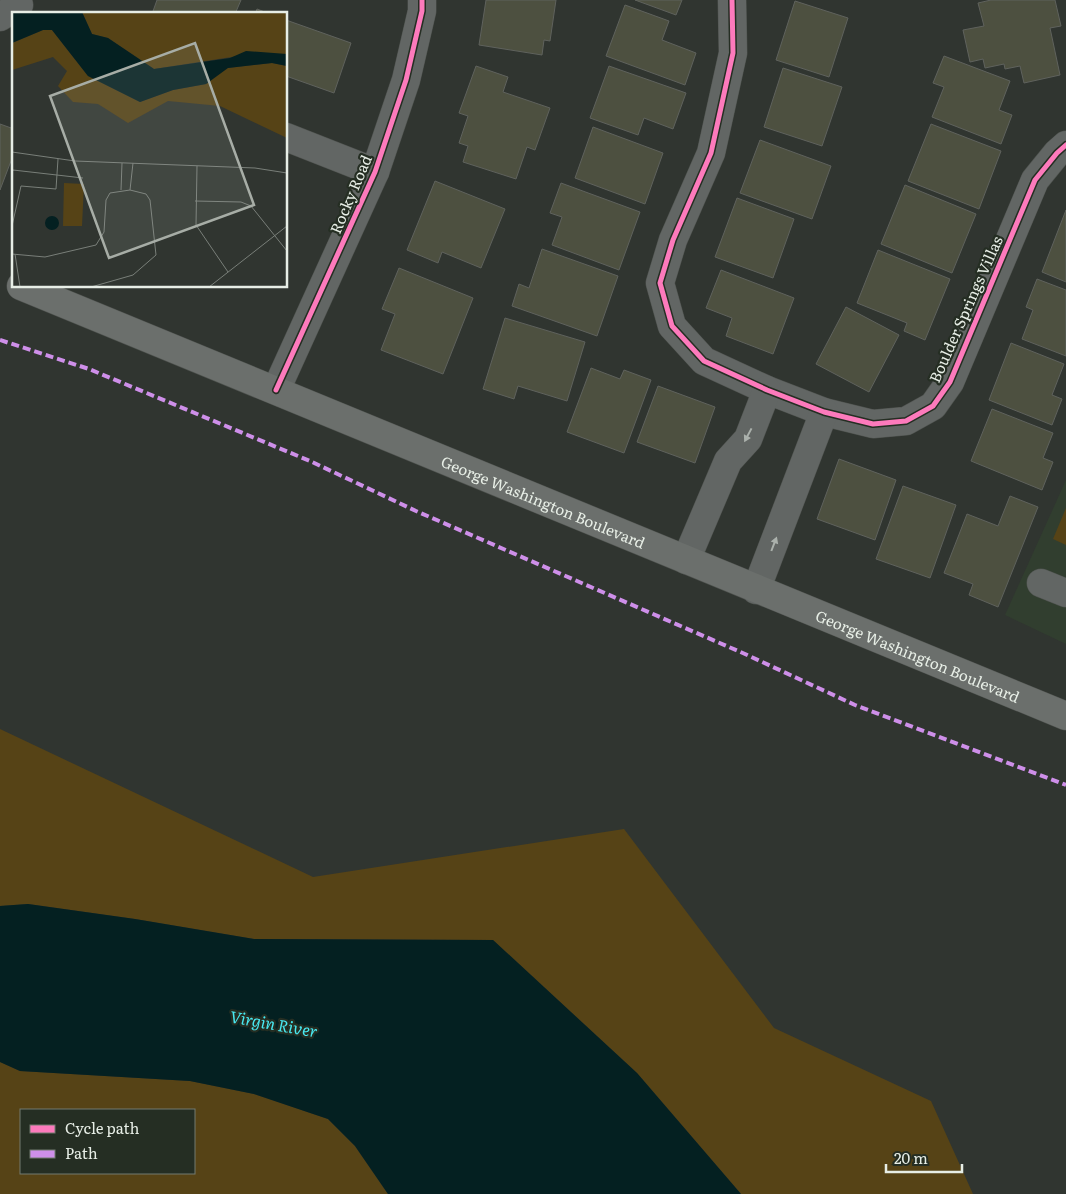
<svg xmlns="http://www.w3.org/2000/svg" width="1066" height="1194" viewBox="0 0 1066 1194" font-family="Literata,serif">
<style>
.built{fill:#313e2f}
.green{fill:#564316;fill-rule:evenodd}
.water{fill:#042021}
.building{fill:#4d5040;stroke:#5f625d}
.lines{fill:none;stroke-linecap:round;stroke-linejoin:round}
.minor-casing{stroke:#4e524e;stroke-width:29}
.major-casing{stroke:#4e524e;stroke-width:29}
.minor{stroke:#626664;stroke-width:28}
.major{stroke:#6b6f6c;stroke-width:28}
.quiet{stroke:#ce8fe9;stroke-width:4;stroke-dasharray:8 4;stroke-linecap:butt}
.cycleway-casing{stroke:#252e23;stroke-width:8}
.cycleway{stroke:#fd7abc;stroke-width:5}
.oneway{fill:#abb1ac}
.labels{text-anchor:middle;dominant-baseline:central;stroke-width:4.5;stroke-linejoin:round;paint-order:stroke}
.street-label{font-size:15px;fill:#e7eee6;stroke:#252e23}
.water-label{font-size:16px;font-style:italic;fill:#48e9f1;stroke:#252e23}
.inset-road{fill:none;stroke:#797f79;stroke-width:1}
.view{fill:#a7ada6;fill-opacity:0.15;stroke:#a7ada6;stroke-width:2.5}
.inset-edge{fill:none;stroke:#e7eee6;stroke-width:2.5}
</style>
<rect width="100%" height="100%" fill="#303530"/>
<polygon class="built" points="1066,480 1066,644 1005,615"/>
<g class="green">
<polygon points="1066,508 1066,545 1053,539"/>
<polygon points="0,729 313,877 624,829 774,1028 931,1101 973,1194 741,1194 637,1073 493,940 254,939 135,919 28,904 0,906"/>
<path d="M0 1062 20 1071 190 1081 254 1094 328 1119 355 1146 388 1194H0ZM21 1110H194V1173H21Z"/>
</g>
<polygon class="water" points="28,904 135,919 254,939 493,940 637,1073 741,1194 388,1194 355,1146 328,1119 254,1094 190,1081 20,1071 0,1062 0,906"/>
<g class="building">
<polygon points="157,0 241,0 235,14 152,14"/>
<polygon points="486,0 556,0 550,41 544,40 542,55 479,45"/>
<polygon points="635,0 682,0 676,15"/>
<polygon points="991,0 1055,0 1061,26 1050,28 1060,75 1024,83 1020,66 1005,69 1004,64 985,68 983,59 970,62 963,30 984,26 978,3"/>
<polygon points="795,1 848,18 829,77 776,60"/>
<polygon points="625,5 669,21 662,40 696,53 685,85 606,56"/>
<polygon points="257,9 270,14 255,14"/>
<polygon points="286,20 351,43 334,93 286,76"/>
<polygon points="944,56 1010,81 999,110 1012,115 1001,144 932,117 944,87 933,83"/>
<polygon points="476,66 508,77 503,92 550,108 535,150 527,147 516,179 463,162 468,146 459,143 468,116 459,113"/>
<polygon points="609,66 686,93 673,129 644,118 638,135 590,118"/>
<polygon points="783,68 842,87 822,146 764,127"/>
<polygon points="0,124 14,129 14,153 0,190"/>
<polygon points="931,124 1001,151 979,209 908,181"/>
<polygon points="593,127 663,153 645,204 575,178"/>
<polygon points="760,140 831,166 812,219 740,193"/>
<polygon points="435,181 505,209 481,268 442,252 438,263 407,250"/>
<polygon points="561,183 640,212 619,270 552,245 562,217 550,213"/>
<polygon points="905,185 976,214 952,273 881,244"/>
<polygon points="737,198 794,219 773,278 715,257"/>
<polygon points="1066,210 1066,282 1042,272"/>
<polygon points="542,249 618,276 597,336 512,306 519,284 529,288"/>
<polygon points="878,250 950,279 925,340 904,331 907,323 857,303"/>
<polygon points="399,268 473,298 443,374 381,350 395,314 382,309"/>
<polygon points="721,270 794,298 773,354 726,336 732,318 706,308"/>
<polygon points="1037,279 1066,290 1066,356 1022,339 1033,310 1026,307"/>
<polygon points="846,307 899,335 869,392 816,364"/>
<polygon points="505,318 585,342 567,401 518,386 514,399 483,389"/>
<polygon points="1011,343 1064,364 1052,395 1062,399 1052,425 989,400"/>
<polygon points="591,368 620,379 624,370 651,380 624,453 567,432"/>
<polygon points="658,386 715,407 695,463 637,442"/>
<polygon points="992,409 1053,433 1043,458 1053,462 1042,490 971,461"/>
<polygon points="839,459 896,480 875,540 817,519"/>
<polygon points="903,486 956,505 930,578 876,559"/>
<polygon points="1010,496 1038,507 998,607 969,595 973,584 944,573 967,514 998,526"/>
</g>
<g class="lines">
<g class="minor-casing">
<g id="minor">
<polyline points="732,0 733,53 711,153 673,240 660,283 672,326 704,361 767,390 824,412 873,424 906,421 933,406 950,382 1035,180 1057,153 1066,145"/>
<polyline points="0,17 19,5"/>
<polyline points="286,137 375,172"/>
<polyline points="276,390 375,172 406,80 422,11 422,0"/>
<polyline points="686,560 728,461 748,439 767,390"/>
<polyline points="1041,583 1066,593"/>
<polyline points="756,590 824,412"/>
</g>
</g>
<g class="major-casing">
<g id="major">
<path id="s1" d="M21 286 1066 716"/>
</g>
</g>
<use href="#minor" class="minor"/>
<use href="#major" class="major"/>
<polyline class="quiet" points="0,340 89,369 310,461 416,511 745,654 855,705 1066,785"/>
<g class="cycleway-casing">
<g id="cycleway">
<polyline points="732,0 733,53 711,153 673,240 660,283 672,326 704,361 767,390 824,412 873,424 906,421 933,406 950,382 1035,180 1057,153 1066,145"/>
<polyline points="276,390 375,172 406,80 422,11 422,0"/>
</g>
</g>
<use href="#cycleway" class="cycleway"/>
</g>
<defs><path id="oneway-solid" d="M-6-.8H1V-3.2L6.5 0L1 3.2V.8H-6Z" transform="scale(1.25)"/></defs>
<g class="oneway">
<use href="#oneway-solid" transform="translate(748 435) rotate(118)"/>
<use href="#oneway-solid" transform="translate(774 544) rotate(-69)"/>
</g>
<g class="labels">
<g class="street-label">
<text transform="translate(350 194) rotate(-67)">Rocky Road</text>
<text transform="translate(965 309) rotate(-66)">Boulder Springs Villas</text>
<text stroke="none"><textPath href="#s1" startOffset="565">George Washington Boulevard</textPath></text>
<text stroke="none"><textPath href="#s1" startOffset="970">George Washington Boulevard</textPath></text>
</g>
<g class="water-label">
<text transform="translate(274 1023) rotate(10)">Virgin River</text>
</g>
</g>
<g transform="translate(12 12)">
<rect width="275" height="275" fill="#303530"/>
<path d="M70 0H275V42L226 44 142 57 96 26 80 22ZM31 18H40L76 64 128 90 161 78 194 72 215 56 260 51 275 54V126L208 94 156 89 116 111 86 92 61 90 46 74 55 59 41 45 0 58V31ZM52 171 72 172 70 214H51Z" fill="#564316"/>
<path d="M0 0H70L80 22 96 26 142 57 218 46 234 39 275 42V54L260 51 216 56 194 72 161 78 128 90 76 64 40 18H31L0 31ZM33 211a7 7 0 1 1 14 0a7 7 0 1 1-14 0Z" fill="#042021"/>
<path class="inset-road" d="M0 140 63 149 243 156 275 161M185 154 184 213 216 260M0 161 1 158 71 166M109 178 110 151M118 178 121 151M183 189 229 190 239 194 275 239M0 214 9 174 44 177 46 147M0 242 33 245 84 233 92 220 94 188 98 181 118 178 134 182 138 188 144 243 121 263 79 275M3 242 8 275M197 275 275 214"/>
<path class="view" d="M183 31 242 193 97 246 38 84Z"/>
<rect width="275" height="275" class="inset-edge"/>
</g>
<rect x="20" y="1109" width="175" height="65" fill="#252e23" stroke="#737b71"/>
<rect x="30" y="1125" width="25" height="8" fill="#fd7abc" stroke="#737b71"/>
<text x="65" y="1134" font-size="15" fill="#e7eee6">Cycle path</text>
<rect x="30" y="1150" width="25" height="8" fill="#ce8fe9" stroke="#737b71"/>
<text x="65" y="1159" font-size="15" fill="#e7eee6">Path</text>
<path d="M886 1164v8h76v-8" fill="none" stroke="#e7eee6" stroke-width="2.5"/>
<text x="894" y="1164" font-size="15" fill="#e7eee6" stroke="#252e23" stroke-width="4" paint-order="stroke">20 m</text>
</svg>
